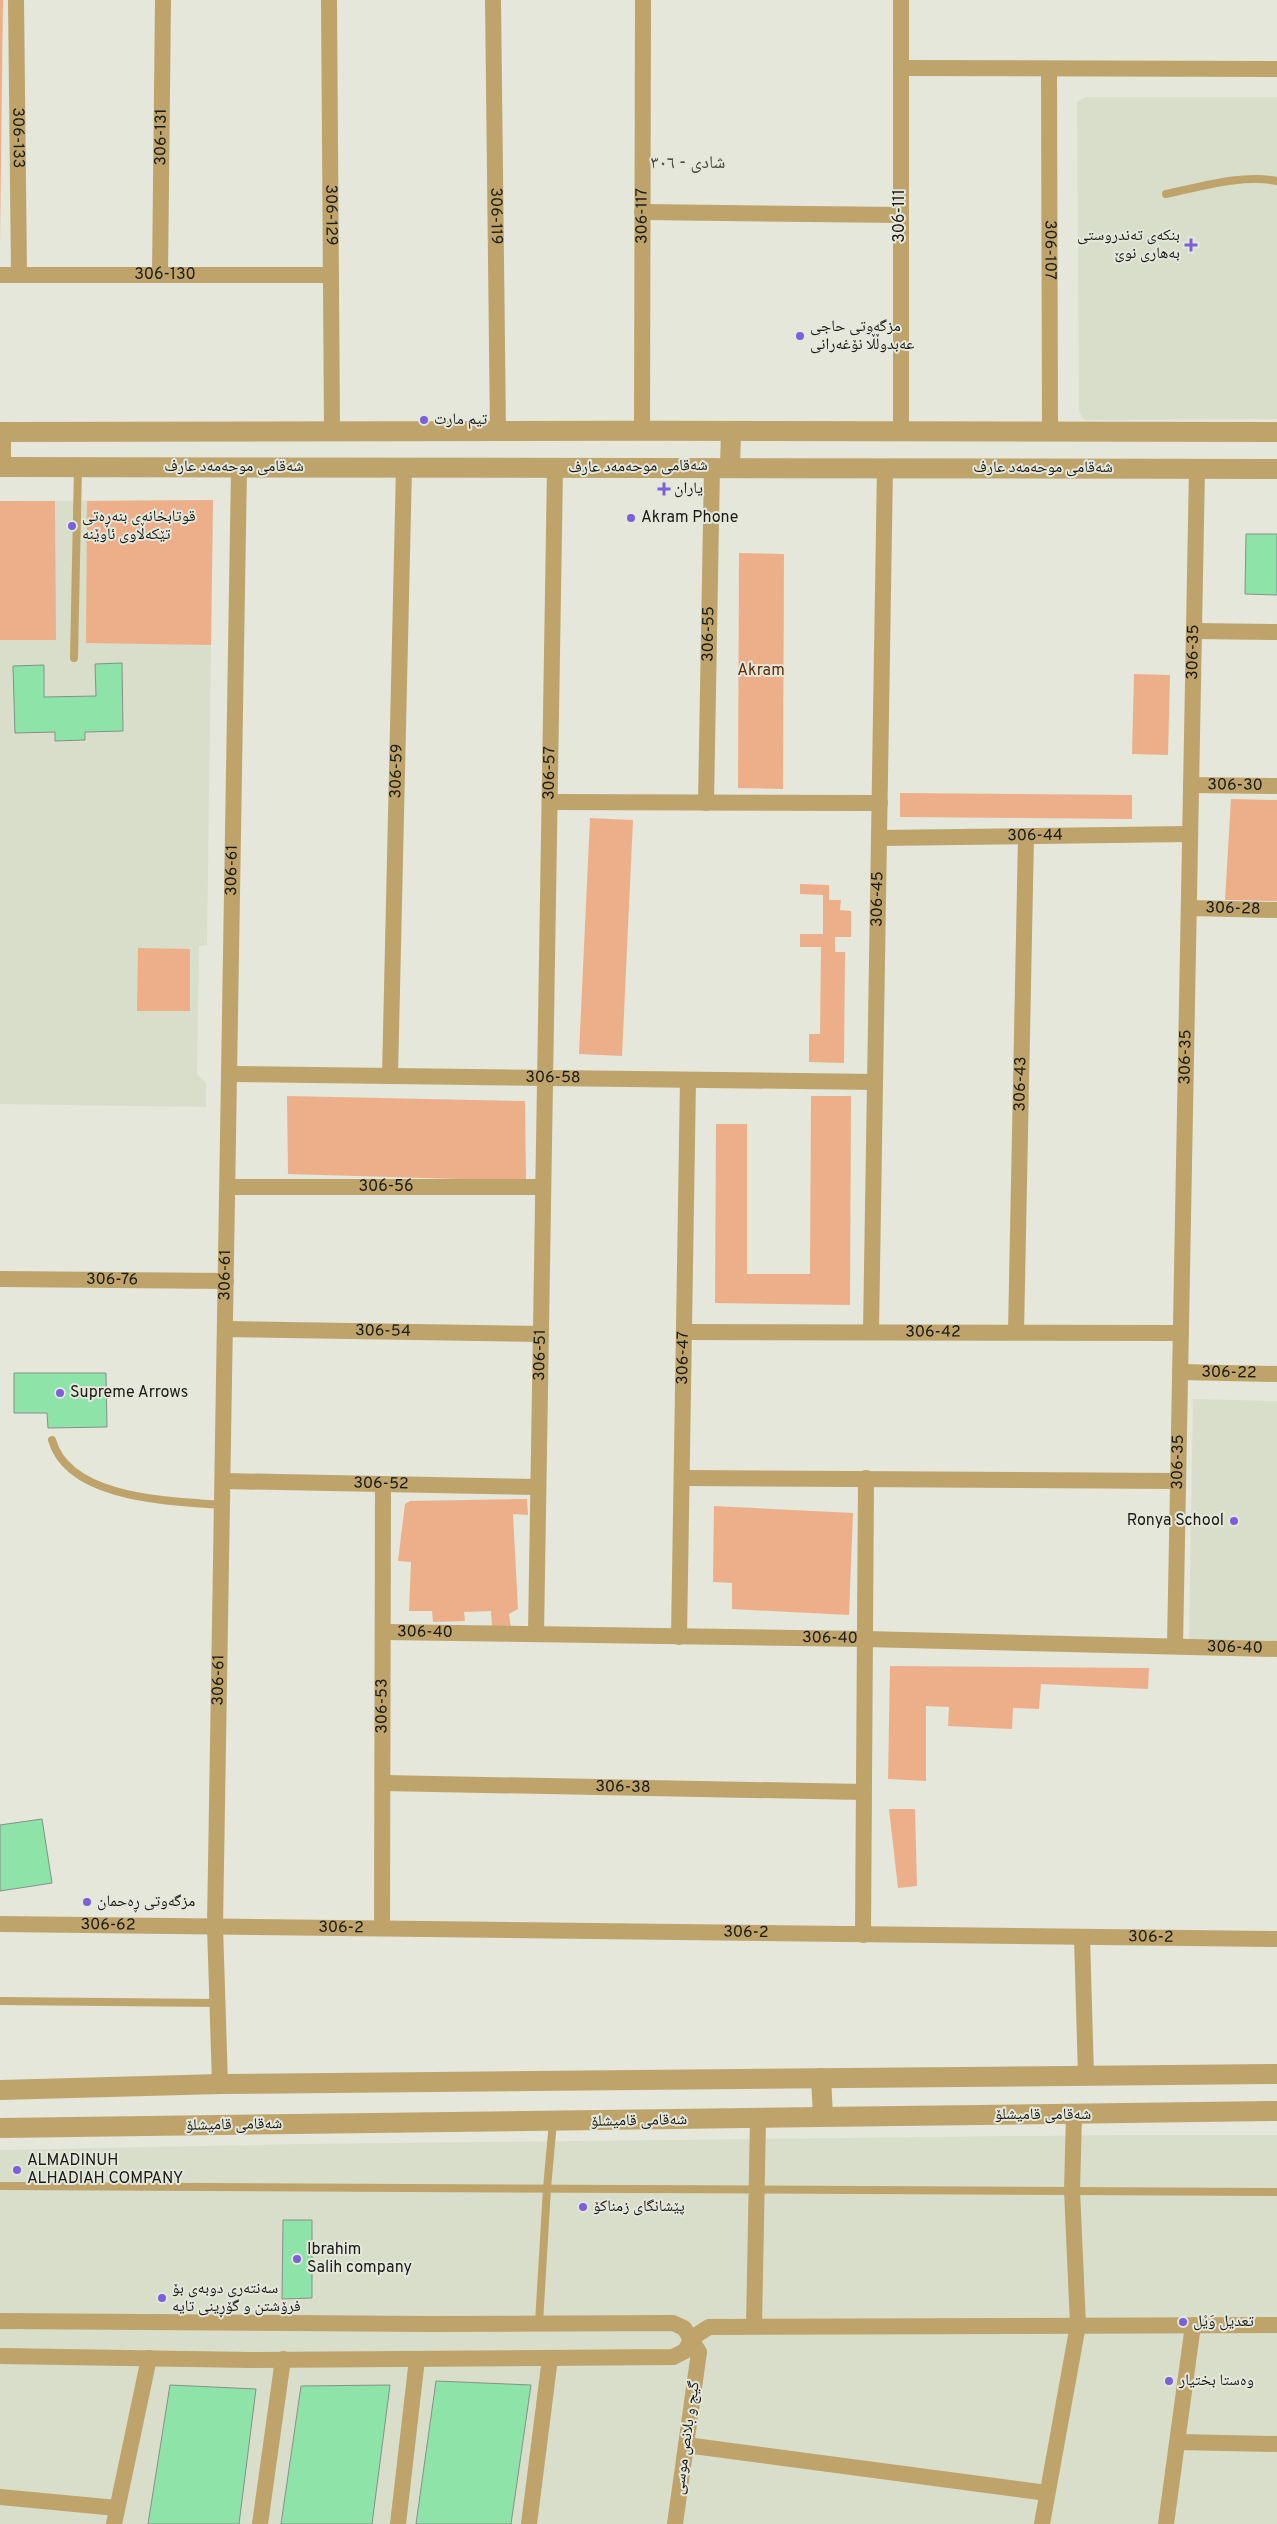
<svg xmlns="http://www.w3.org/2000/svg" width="1277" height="2524" viewBox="0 0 1277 2524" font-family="Overpass,'Noto Naskh Arabic',sans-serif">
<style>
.built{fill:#d8deca}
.green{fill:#edaf8a}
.building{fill:#8de3a8;stroke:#869188}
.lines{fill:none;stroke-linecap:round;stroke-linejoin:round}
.service{stroke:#bea36b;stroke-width:8}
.minor{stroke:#bea36b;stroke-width:16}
.tertiary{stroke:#bea36b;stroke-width:20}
.poi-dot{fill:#7a60db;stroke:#e4e7da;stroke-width:2}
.labels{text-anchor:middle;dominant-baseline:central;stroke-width:4;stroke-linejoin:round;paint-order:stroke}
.street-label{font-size:16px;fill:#1a1b17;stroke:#e4e7da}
.poi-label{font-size:16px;fill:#1a1b17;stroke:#e4e7da;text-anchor:start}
.park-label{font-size:16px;fill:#602c05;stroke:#e4e7da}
.neighbourhood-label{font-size:18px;fill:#46493e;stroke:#e4e7da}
</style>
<rect width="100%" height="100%" fill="#e4e7da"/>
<g class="built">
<polygon points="1086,97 1277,97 1277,419 1086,420 1082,418 1079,410 1077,102"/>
<polygon points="213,500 207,945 199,946 197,1074 206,1083 206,1107 0,1104 0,501"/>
<polygon points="1193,1399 1277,1401 1277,1642 1189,1641"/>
<polygon points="1120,2135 1277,2135 1277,2524 0,2524 0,2150 303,2144"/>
</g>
<g class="green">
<polygon points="0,0 3,0 0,245"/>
<polygon points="213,500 211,645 86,643 87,501"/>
<polygon points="0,501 55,501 56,640 0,640"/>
<polygon points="739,553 784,554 783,789 738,788"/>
<polygon points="1134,674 1170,675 1168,755 1132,754"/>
<polygon points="900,793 1132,795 1132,819 900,817"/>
<polygon points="1231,799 1277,800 1277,901 1225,900"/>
<polygon points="590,818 633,820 622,1056 579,1054"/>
<polygon points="800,884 829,885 829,900 841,900 840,910 851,911 851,937 835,937 835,952 845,952 844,1063 809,1062 809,1034 820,1034 821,947 800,947 800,934 823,934 823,895 800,894"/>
<polygon points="138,948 190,949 190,1011 137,1011"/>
<polygon points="287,1096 525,1101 526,1181 288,1174"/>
<polygon points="811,1096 851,1096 850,1305 715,1303 716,1124 747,1124 747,1274 810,1274"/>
<polygon points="527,1499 528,1515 513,1514 518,1609 509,1614 511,1628 492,1626 491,1611 464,1612 465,1621 433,1622 432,1611 409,1611 411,1562 398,1561 405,1504 410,1501"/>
<polygon points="714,1506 853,1513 849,1615 732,1609 732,1583 713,1582"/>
<polygon points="890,1666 1149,1668 1148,1689 1041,1684 1039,1709 1013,1708 1012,1729 948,1726 949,1707 926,1706 926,1781 888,1779"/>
<polygon points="889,1809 915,1809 917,1886 898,1888"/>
</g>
<g class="building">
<polygon points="1246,534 1277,534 1277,595 1245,594"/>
<polygon points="122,663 123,731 85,732 85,740 55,741 55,732 15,733 13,666 44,665 44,697 96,696 95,664"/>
<polygon points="14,1373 106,1373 107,1427 48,1428 47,1413 14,1413"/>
<polygon points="42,1819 52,1883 0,1891 0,1825"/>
<polygon points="283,2220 312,2220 312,2298 282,2299"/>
<polygon points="436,2381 531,2385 511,2524 416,2524"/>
<polygon points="170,2385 256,2389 239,2524 148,2524"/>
<polygon points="390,2385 372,2524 281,2524 301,2386"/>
</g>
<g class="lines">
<g class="service">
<path d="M1166 194C1201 187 1241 174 1277 181"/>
<polyline points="74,658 78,467"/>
<path d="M52 1440C69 1500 172 1501 222 1505"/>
<polyline points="0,2001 217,2003"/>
<polyline points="0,2186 1277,2192"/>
<polyline points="539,2323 547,2188 553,2122"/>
</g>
<g class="minor">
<path id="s1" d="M16 0 19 274"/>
<path id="s2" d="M329 0 332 429"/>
<path id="s3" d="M493 0 498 432"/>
<polyline points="901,0 901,432"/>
<polyline points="901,68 1277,69"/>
<path id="s4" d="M1049 69 1050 432"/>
<polyline points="642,212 900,215"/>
<path id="s5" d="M0 275H331"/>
<path id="s6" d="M160 275 163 0"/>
<path id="s7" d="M642 432 643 0"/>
<polyline points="1194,631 1277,632"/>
<path id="s8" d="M1191 785 1277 786"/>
<polyline points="550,802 880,803"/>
<path id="s9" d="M706 803 712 466"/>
<path id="s10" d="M879 838 1190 834"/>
<path id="s11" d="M1189 908 1277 910"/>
<path id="s12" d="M229 1074 875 1082"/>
<path id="s13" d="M390 1076 404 467"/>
<path id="s14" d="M228 1187H543"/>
<path id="s15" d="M0 1279 226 1281"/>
<path id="s16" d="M225 1329 541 1334"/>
<path id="s17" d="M871 1331 885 467"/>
<path id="s18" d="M684 1332 1181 1333"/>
<path id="s19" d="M1016 1332 1026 836"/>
<path id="s20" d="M1180 1372 1277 1374"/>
<polyline points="682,1478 1178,1481"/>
<path id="s21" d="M223 1481 538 1487"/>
<path id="s22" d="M384 1632 864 1639 1277 1649"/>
<path id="s23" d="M536 1634 555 469"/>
<path id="s24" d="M679 1637 688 1080"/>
<path id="s25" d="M1175 1646 1197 468"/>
<path id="s26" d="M383 1783 863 1792"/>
<path id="s27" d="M0 1924 1277 1939"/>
<path id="s28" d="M382 1928 383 1484"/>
<polyline points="863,1935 866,1478"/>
<polyline points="1082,1937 1086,2076"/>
<path id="s29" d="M220 2084 215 1926 239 468"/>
<polyline points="0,2321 429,2324 673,2323 684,2328 699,2352 675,2524"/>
<polyline points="754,2326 758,2119"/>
<polyline points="0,2356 251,2360 673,2357 685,2351 692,2338 709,2327 1277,2325"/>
<polyline points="1178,2442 1277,2444"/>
<polyline points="686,2445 1047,2493"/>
<polyline points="0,2497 117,2508"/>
<polyline points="114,2524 149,2358"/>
<polyline points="260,2524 283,2359"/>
<polyline points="398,2524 417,2359"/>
<polyline points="529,2524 550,2358"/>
<polyline points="1042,2524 1078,2325 1072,2190 1074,2115"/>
<polyline points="1166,2524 1193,2325"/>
</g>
<g class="tertiary">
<path d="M0 432C426 429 851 432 1277 432"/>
<polyline points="730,466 731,432"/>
<polyline points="0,467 1277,469"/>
<polyline points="1,467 1,432"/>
<polyline points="821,2078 823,2116"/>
<polyline points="0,2090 220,2084 1277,2074"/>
<polyline points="0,2128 1277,2111"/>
</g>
</g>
<g class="poi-dot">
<path d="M1188.5 237.5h5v5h5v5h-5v5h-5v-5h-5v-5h5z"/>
<circle cx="800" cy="336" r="5"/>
<circle cx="424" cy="420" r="5"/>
<path d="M661.5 481.5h5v5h5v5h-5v5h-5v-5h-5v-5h5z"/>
<circle cx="631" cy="518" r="5"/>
<circle cx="72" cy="526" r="5"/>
<circle cx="60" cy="1393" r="5"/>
<circle cx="1234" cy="1521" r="5"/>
<circle cx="87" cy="1902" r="5"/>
<circle cx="17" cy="2170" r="5"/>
<circle cx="583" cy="2207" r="5"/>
<circle cx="297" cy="2259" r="5"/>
<circle cx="162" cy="2298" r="5"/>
<circle cx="1183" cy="2322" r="5"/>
<circle cx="1169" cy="2381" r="5"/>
</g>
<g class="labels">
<g class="street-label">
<text stroke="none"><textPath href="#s1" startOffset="138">306-133</textPath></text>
<text stroke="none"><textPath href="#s6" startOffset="138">306-131</textPath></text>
<text stroke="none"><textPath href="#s2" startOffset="215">306-129</textPath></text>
<text stroke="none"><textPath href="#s3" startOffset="216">306-119</textPath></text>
<text stroke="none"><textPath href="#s7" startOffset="216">306-117</textPath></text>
<text transform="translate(900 216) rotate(-90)">306-111</text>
<text stroke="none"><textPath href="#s4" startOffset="181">306-107</textPath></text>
<text stroke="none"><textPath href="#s5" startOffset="165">306-130</textPath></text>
<text x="234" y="467">شەقامی موحەمەد عارف</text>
<text transform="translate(638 467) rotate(-1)">شەقامی موحەمەد عارف</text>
<text x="1043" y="468">شەقامی موحەمەد عارف</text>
<text stroke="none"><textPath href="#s9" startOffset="169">306-55</textPath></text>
<text stroke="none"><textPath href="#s25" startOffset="994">306-35</textPath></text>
<text stroke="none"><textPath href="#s13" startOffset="305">306-59</textPath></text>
<text stroke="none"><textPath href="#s23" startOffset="861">306-57</textPath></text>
<text stroke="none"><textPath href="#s8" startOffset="44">306-30</textPath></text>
<text stroke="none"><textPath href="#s10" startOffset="156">306-44</textPath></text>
<text stroke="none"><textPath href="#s29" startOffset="1214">306-61</textPath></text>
<text stroke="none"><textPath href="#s17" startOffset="432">306-45</textPath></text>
<text stroke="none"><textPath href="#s11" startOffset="44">306-28</textPath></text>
<text stroke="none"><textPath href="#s25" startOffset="589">306-35</textPath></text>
<text stroke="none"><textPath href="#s12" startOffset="324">306-58</textPath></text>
<text stroke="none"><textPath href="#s19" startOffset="248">306-43</textPath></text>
<text stroke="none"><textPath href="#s14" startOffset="158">306-56</textPath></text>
<text stroke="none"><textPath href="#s29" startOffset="809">306-61</textPath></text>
<text stroke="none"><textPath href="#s15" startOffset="112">306-76</textPath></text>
<text stroke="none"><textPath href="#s16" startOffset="158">306-54</textPath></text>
<text stroke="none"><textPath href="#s18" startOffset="249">306-42</textPath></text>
<text stroke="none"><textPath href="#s23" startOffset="279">306-51</textPath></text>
<text stroke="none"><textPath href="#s24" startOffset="279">306-47</textPath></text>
<text stroke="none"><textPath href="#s20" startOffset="49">306-22</textPath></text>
<text stroke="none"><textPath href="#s25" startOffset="184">306-35</textPath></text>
<text stroke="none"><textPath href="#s21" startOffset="158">306-52</textPath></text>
<text stroke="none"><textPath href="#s22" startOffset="41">306-40</textPath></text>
<text stroke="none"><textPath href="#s22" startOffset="446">306-40</textPath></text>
<text stroke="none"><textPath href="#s22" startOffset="851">306-40</textPath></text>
<text stroke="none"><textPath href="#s29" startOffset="404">306-61</textPath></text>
<text stroke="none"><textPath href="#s28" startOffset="222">306-53</textPath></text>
<text stroke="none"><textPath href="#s26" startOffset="240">306-38</textPath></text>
<text stroke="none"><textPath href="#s27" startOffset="108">306-62</textPath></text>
<text stroke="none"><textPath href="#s27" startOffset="341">306-2</textPath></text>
<text stroke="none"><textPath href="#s27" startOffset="746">306-2</textPath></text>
<text stroke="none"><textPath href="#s27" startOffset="1151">306-2</textPath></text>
<text x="1043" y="2115">شەقامی قامیشلۆ</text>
<text transform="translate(639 2121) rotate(-1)">شەقامی قامیشلۆ</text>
<text transform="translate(234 2125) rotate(-1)">شەقامی قامیشلۆ</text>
<text transform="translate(687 2438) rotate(-82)">گيج و بلانص موسى</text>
</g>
<g class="poi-label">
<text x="1180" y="236" text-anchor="end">بنکەی تەندروستی<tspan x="1180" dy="18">بەهاری نوێ</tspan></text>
<text x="810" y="327">مزگەوتی حاجی<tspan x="810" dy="18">عەبدوڵڵا نۆغەرانی</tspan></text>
<text x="434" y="420">تيم مارت</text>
<text x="674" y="489">یاران</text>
<text x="82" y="517">قوتابخانەی بنەڕەتی<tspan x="82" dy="18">تێکەڵاوی ئاوێنە</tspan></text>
<text x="641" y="518">Akram Phone</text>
<text x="70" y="1393">Supreme Arrows</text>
<text x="1224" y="1521" text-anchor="end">Ronya School</text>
<text x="97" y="1902">مزگەوتی ڕەحمان</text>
<text x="27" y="2161">ALMADINUH<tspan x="27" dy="18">ALHADIAH COMPANY</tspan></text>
<text x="593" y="2207">پێشانگای زمناكۆ</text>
<text x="307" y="2250">Ibrahim<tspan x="307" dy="18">Salih company</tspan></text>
<text x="172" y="2289">سەنتەری دوبەی بۆ<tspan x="172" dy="18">فرۆشتن و گۆڕینی تایە</tspan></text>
<text x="1193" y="2322">تعديل وَيْل</text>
<text x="1179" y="2381">وەستا بختیار</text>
</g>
<g class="park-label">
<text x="761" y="671">Akram</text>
</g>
<g class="neighbourhood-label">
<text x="688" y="163">شادی - ٣٠٦</text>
</g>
</g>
</svg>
